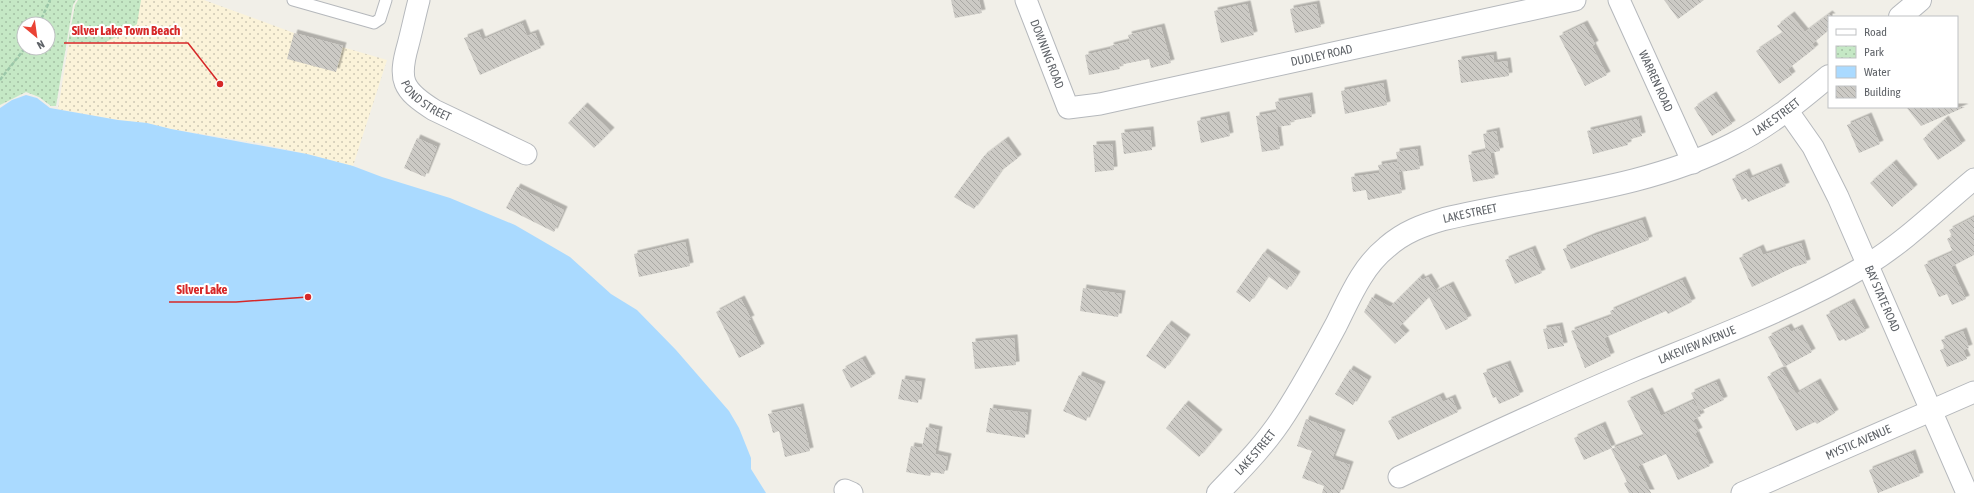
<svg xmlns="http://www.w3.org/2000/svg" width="1974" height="493" viewBox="0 0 1974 493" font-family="'Asap Condensed',sans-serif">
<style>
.sand{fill:url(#sand-dots)}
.park{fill:url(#park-dots);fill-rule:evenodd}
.water{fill:#aadaff}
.building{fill:url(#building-back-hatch);filter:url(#shadow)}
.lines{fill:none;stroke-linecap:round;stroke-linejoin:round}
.service-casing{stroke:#b5b8bc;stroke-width:13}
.minor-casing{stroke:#b5b8bc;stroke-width:23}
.tertiary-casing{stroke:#b5b8bc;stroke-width:24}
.path{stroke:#9cc7a9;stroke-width:2.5;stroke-dasharray:4 2;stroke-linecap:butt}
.service{stroke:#fff;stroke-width:11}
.minor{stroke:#fff;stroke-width:21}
.tertiary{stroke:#fff;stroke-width:22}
.labels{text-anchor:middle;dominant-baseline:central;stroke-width:4;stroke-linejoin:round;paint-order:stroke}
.street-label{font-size:12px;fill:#5f6368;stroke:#fff}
.leader{fill:none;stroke:#d62828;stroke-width:1.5}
.callout-dot{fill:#d62828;stroke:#fff;stroke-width:1.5}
.callout-label{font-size:13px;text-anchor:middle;font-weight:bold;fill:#d62828;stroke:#fff;stroke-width:4;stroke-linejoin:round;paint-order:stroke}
</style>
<defs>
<pattern id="sand-dots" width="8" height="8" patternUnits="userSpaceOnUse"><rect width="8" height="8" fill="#fbf3d9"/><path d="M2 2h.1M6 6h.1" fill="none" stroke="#cec8b4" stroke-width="1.8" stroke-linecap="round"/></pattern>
<pattern id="park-dots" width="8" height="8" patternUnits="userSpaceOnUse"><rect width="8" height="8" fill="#c5e8c5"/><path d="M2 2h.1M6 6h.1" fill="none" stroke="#a3c0a4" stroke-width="1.8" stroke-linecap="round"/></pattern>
<pattern id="building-back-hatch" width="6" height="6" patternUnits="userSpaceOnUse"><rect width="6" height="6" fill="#cccac5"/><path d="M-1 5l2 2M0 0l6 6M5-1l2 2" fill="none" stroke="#a9a8a4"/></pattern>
<filter id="shadow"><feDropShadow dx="3.5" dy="-3.5" stdDeviation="0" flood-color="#0004"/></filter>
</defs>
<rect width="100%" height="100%" fill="#f1efe8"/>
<polygon class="sand" points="78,0 204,0 294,33 387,60 353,166 307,154 258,143 171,129 147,123 118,120 58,109 75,5"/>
<g class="park">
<path d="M0 0H76L73 5 56 106H51L39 97 26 92 0 105ZM24 24H48V48H24Z"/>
<polygon points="78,0 141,0 137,24 119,36 103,43 68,42 75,5"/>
</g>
<polygon class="water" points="26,95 37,98 50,108 118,120 147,123 171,129 307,154 353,166 382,177 450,198 515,225 570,257 611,294 637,310 676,350 729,411 739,428 751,458 751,469 766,493 0,493 0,108 12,100"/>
<g class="building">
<polygon points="951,0 979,0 982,13 955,18"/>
<polygon points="1664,0 1704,0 1678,19"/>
<polygon points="1247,4 1254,35 1221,43 1214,11"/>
<polygon points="1316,4 1321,27 1295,33 1290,9"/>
<polygon points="1829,14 1832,17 1829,17 1829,30 1812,44 1815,48 1788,69 1792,75 1779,84 1756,51 1783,33 1777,26 1791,15 1805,32"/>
<polygon points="522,23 527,36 535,33 541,48 480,75 464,38 479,32 482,40"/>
<polygon points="1584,24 1595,44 1592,46 1607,75 1585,86 1559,36"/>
<polygon points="1161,27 1171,63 1151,68 1149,59 1119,65 1120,69 1089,75 1085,55 1111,49 1110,46 1130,41 1128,35"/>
<polygon points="294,33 343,46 336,72 287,59"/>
<polygon points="1493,55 1494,63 1507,61 1509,76 1461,83 1458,60"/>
<polygon points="1383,83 1387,105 1345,114 1341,91"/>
<polygon points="1713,95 1732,124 1712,136 1694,108"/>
<polygon points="1309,96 1312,117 1290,121 1291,125 1277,127 1280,149 1262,152 1256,116 1277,112 1275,102"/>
<polygon points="584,106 611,131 594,148 568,123"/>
<polygon points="1906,107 1965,107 1921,126"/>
<polygon points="1226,115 1230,136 1201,143 1197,121"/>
<polygon points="1868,116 1880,144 1859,153 1847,125"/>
<polygon points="1638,119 1642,136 1627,140 1628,145 1593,154 1587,131"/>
<polygon points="1945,119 1962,144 1938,160 1923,139"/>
<polygon points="1150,130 1152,150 1124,154 1121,133"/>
<polygon points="1496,131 1500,151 1490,153 1495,178 1473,182 1468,155 1486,151 1483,134"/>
<polygon points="417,138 437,147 425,177 404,168"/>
<polygon points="1005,140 1018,158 1001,171 974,209 954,197 984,156"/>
<polygon points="1112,144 1114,170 1095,172 1093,145"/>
<polygon points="1417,149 1420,169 1400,172 1396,152"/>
<polygon points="1397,162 1402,193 1368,200 1366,190 1353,192 1351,177 1380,173 1378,165"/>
<polygon points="1893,163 1914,188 1892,207 1870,183"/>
<polygon points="1778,167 1786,186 1748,202 1746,198 1742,200 1732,179 1746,172 1749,179"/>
<polygon points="517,187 564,210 554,232 506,208"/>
<polygon points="1974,217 1974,255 1951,267 1966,299 1952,305 1947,294 1939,297 1924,265 1953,252 1947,239 1952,236 1949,230"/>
<polygon points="1642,220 1649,240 1571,269 1563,249 1593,236"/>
<polygon points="685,242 690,266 639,277 634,254"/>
<polygon points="1801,243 1807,263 1794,267 1752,287 1739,258 1760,248 1763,255"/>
<polygon points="1532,249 1542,273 1515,284 1505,260"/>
<polygon points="1264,252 1297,275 1287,290 1268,276 1250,302 1236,292"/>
<polygon points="1420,277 1422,280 1428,277 1436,290 1432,294 1450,285 1468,319 1446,330 1429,297 1399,327 1406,334 1395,344 1364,312 1372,297 1390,307"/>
<polygon points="1682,280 1692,302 1668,314 1666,311 1604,338 1611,356 1585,368 1571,331 1612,316 1610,311"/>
<polygon points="1083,288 1122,294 1118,317 1080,311"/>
<polygon points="741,299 751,319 748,320 761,347 739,358 716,312"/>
<polygon points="1851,302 1866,331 1845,341 1844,339 1839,341 1826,315"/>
<polygon points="1168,324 1187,338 1165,369 1146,356"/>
<polygon points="1559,326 1564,346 1548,349 1543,329"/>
<polygon points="1788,327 1791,332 1799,328 1812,352 1784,367 1768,337"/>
<polygon points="1963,331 1969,348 1963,350 1967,359 1947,367 1940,350 1945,348 1941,340"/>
<polygon points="1014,338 1016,365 975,369 972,342"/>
<polygon points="862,359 872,377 851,388 842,370"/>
<polygon points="1507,364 1520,395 1499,404 1496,397 1493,398 1483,373"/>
<polygon points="1350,369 1368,380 1353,405 1335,394"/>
<polygon points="1782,369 1796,394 1817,382 1835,413 1817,424 1815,422 1796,431 1767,377"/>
<polygon points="1079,375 1102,385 1086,421 1063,411"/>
<polygon points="902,379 922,382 918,403 898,399"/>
<polygon points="1716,382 1724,400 1700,411 1691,393"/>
<polygon points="1649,391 1661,416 1693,401 1701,416 1693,420 1699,431 1695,433 1710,466 1678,480 1666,454 1638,466 1651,493 1629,493 1624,483 1627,482 1611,449 1644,436 1627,401"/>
<polygon points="1440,396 1443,402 1452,398 1458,412 1398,440 1388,421"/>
<polygon points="1185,404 1219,433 1199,457 1166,428"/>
<polygon points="800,407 810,451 785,457 779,431 773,433 768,414"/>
<polygon points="990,408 1028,413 1025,438 986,432"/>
<polygon points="1306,419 1342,433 1332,459 1350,465 1340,493 1322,493 1324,486 1302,478 1312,451 1297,446"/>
<polygon points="1602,425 1612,448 1584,460 1574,438"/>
<polygon points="926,427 939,430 935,454 948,457 944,474 931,472 930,476 906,472 911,446 922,448"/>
<polygon points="1912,453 1920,476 1878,493 1869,470"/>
</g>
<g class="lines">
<g class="service-casing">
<polyline id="service" points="293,0 374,23 380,19 386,0"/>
</g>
<g class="minor-casing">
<g id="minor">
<path id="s1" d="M419 0C415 15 412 30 408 45 398 80 402 90 434 110L526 154"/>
<path id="s2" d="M1026 0 1068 108 1100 104 1575 0"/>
<path id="s3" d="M1619 0 1693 163"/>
<path id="s4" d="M1787 110 1813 147 1838 197 1967 493"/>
<path id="s5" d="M1399 477C1477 440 1555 404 1635 370 1713 338 1794 308 1867 265 1906 241 1939 208 1974 179"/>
<polyline points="845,490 852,493"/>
<path id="s6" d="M1742 493 1974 392"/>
</g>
</g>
<g class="tertiary-casing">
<g id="tertiary">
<polyline points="1900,17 1920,0"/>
<path id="s7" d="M1218 493C1242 468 1266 444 1285 414 1303 386 1320 355 1336 325 1350 297 1362 267 1387 247 1404 232 1423 225 1444 219 1541 196 1643 190 1733 144 1768 127 1799 101 1829 76"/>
</g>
</g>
<g class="path">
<polyline points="39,24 50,0"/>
<polyline points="0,80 25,48"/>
</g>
<use href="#service" class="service"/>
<use href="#minor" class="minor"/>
<use href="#tertiary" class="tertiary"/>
</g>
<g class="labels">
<g class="street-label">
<text stroke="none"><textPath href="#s2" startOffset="58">DOWNING ROAD</textPath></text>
<text stroke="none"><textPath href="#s2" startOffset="375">DUDLEY ROAD</textPath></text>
<text stroke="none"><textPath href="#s3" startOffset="89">WARREN ROAD</textPath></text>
<text stroke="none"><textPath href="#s1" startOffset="113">POND STREET</textPath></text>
<text stroke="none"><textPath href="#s7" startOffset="715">LAKE STREET</textPath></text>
<text stroke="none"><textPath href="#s7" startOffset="391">LAKE STREET</textPath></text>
<text stroke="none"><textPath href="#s4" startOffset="212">BAY STATE ROAD</textPath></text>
<text stroke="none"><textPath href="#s5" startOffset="326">LAKEVIEW AVENUE</textPath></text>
<text stroke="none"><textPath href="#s6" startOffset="127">MYSTIC AVENUE</textPath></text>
<text stroke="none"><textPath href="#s7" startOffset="55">LAKE STREET</textPath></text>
</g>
</g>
<path class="leader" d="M220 84L188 43H64M308 297L236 302H169"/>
<g class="callout-dot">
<circle cx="220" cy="84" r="4"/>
<circle cx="308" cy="297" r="4"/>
</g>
<g class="callout-label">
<text x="126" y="35">Silver Lake Town Beach</text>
<text x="202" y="294">Silver Lake</text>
</g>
<rect x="1828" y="16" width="130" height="92" fill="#ffffff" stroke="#bfc1c3"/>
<rect x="1836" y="29" width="20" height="6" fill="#ffffff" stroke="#bfc1c3"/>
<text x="1864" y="36" font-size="12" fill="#5f6368">Road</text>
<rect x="1836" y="46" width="20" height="12" fill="url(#park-dots)" stroke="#bfc1c3"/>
<text x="1864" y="56" font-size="12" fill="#5f6368">Park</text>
<rect x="1836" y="66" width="20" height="12" fill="#aadaff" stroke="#bfc1c3"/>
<text x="1864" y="76" font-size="12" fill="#5f6368">Water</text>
<rect x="1836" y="86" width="20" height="12" fill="url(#building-back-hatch)" stroke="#bfc1c3"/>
<text x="1864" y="96" font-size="12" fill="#5f6368">Building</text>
<g transform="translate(36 36) rotate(151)"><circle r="19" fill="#ffffff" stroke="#bfc1c3"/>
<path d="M0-3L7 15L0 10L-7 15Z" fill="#ea4335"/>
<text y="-6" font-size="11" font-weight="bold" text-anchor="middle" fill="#5f6368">N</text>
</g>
</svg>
